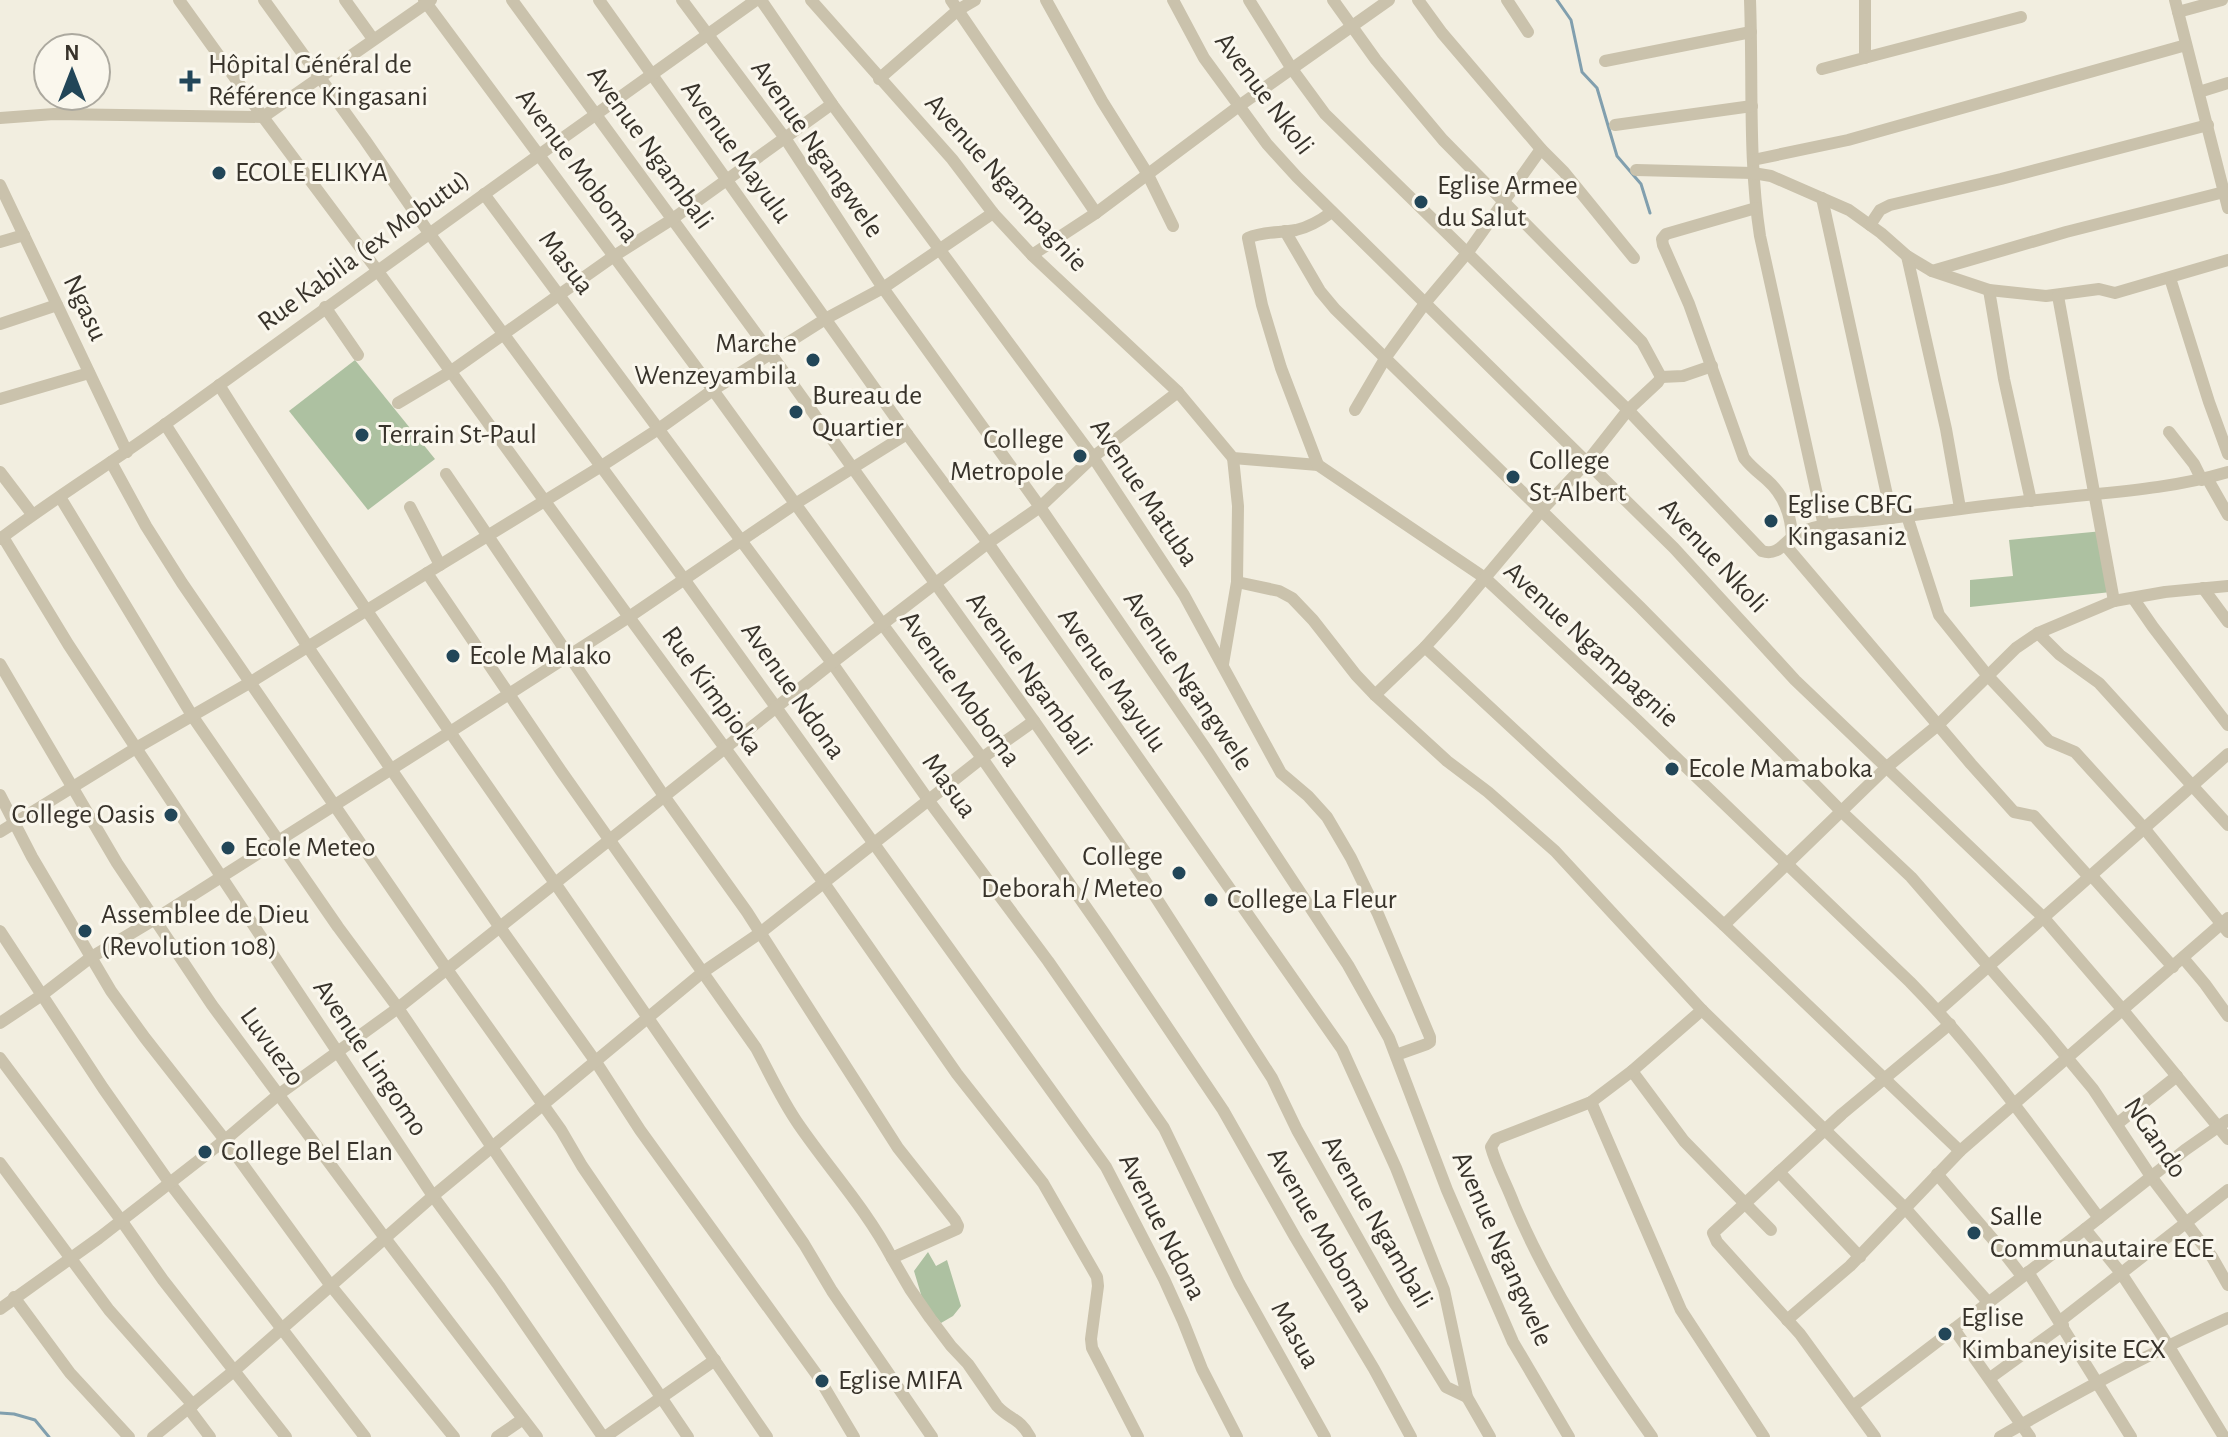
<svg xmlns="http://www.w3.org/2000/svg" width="2228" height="1437" viewBox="0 0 2228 1437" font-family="'Alegreya Sans',sans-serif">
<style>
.green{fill:#adc1a1}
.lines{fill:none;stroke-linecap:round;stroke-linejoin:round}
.stream{stroke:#819fae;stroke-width:3}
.minor{stroke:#cac2ac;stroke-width:12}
.poi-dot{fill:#224658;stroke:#faf7ed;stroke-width:3}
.labels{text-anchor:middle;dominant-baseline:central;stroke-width:6;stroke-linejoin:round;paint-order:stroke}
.poi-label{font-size:28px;fill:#38332b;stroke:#faf7ed;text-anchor:start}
.street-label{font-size:28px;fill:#38332b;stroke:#faf7ed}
</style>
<rect width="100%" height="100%" fill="#f2eee0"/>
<g class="green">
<polygon points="355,360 435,459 368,510 289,411"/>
<polygon points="2103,531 2111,592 1970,607 1970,580 2013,576 2009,540"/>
<polygon points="928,1252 936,1266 947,1260 961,1306 953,1316 941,1323 923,1301 914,1271"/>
</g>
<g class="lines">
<g class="stream">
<polyline points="1557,0 1571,20 1582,72 1597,88 1617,156 1641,184 1650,213"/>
<polyline points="0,1413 14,1414 35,1420 49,1437"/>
</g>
<g class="minor">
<polyline points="179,0 263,117 377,270 629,617 824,883 957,1074 1043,1183 1097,1277 1098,1286 1091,1339 1092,1348 1138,1437"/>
<polyline points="264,0 365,140 429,233 684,579 1106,1167 1164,1279 1183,1321 1202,1369 1237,1437"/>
<polyline points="345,0 373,39"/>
<polyline points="424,0 713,390 883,625 982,758 1104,933 1223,1110 1295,1237 1374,1369 1411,1437"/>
<polyline points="512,0 771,354 1034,721 1144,879 1272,1078 1297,1130 1394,1302 1446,1387 1467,1397"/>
<polyline points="599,0 907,434 988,543 1342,1049 1396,1168 1444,1290 1467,1397 1490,1437"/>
<polyline points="682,0 785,138 883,288 1040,507 1208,752 1348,965 1389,1038 1447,1190 1513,1342 1569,1437"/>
<polyline points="761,0 832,104 1093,457 1184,595 1281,773 1308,796 1327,817 1351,858 1378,914 1430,1037 1430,1042 1427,1044 1396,1055"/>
<path d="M811 0 952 159 993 213 1032 255 1178 392 1233 458 1318 465 1485 578 1637 720 1910 982C1981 1054 2039 1138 2099 1218L2085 1229 2121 1273 2168 1345 2224 1437"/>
<polyline points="951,0 1096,213"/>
<polyline points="1046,0 1102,101 1147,173 1173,226"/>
<polyline points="1173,0 1204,58 1267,144 1297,177 1674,548 1795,680 2043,917 2122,1009 2228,1139"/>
<path d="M1249 0 1292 69 1325 114 1628 410 1762 551C1777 556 1783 544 1793 537 1809 524 1844 523 1864 521 1925 514 1986 505 2047 499 2109 492 2167 490 2228 472"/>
<polyline points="1333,0 1376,60 1443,140 1642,342 1661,377"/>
<polyline points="1418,0 1442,33 1541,149 1564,172 1634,258"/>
<polyline points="1507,0 1528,32"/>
<path d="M1750 0C1753 79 1748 158 1760 236L1824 526"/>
<polyline points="1865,0 1865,58"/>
<polyline points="2175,0 2228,208"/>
<polyline points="2178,12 2222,0"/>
<polyline points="1605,61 1751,32"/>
<polyline points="1822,69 2021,17"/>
<polyline points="879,79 958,10 975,0"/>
<polyline points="2199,92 2228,83"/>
<polyline points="0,118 54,114 263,117 431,0"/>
<polyline points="1615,125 1752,106"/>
<polyline points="1753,160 1848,140 2186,45"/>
<polyline points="1636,170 1753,173 1771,176 1849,210 1881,233 1907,256 1932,271 1989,290 2046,296 2099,289 2115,293 2228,260"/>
<polyline points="0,185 127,452"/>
<polyline points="484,194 832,663 929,801 1048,961 1164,1128 1239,1283 1325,1437"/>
<polyline points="1822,198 1892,518"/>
<path d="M1756 208 1666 234 1662 239 1663 245 1689 304 1744 458C1751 467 1759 473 1767 480 1784 495 1791 515 1792 537"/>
<polyline points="1870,225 1880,210 1890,205 2001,179 2208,125"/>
<polyline points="1285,231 1320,291 1335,309 1640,607 1842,812 1911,877 2045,1031 2093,1089 2152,1178 2212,1257 2228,1285"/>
<polyline points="0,242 24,235"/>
<polyline points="1032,255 1096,213 1239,106 1389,0"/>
<polyline points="1907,256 1946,429 1960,508"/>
<polyline points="1932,271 2066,232 2224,192"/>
<polyline points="2170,278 2209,402 2228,454"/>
<polyline points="1989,290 2004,379 2031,501"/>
<polyline points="2058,296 2114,601"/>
<polyline points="325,307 358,355"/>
<polyline points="0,324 57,305"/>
<polyline points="1661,377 1683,376 1712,366"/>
<path d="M219 385C326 555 442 721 557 886 640 1005 721 1125 804 1244L832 1291 932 1437"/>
<polyline points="0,399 89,373"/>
<polyline points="398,403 450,372 614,256 671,220 832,104"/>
<polyline points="1355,410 1386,357 1426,302 1468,252 1541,149"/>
<polyline points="165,424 308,647 391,769 499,926 596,1062 640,1130 817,1375 854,1437"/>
<polyline points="2169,432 2194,464 2202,480"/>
<polyline points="111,462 146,526 182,583 446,968 561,1130 582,1166 767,1437"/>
<path d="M1318 465 1281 368 1262 305 1248 238C1263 231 1280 233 1296 230 1310 227 1321 220 1332 212"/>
<polyline points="0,472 32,514"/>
<path d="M446 474 664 796 747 912 898 1148 955 1220 958 1226 957 1229 892 1258C866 1209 830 1170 799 1125 782 1101 770 1074 756 1048L561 771 427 573 600 467 660 428 713 390 827 318 883 288 993 213"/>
<polyline points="2207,478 2228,515"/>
<polyline points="60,497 193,717 338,927 398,1008 688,1437"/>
<polyline points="410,507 440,565"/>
<polyline points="1907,516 1939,615 1988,676 2049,741 2075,752 2144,828 2228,932"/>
<polyline points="3,537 68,644 136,748 433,1196 499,1286 603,1437"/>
<path d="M0 539C53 499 110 464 164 425 361 282 558 141 756 0"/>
<polyline points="1786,546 1971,764 2014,812 2034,816 2089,877"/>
<polyline points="1237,582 1279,591 1292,598 1313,620 1356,675 1375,695 1447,761 1488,792 1555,851 1702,1010 1905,1208 1988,1302"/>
<polyline points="2203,588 2228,622"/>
<polyline points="2133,598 2153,627 2228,725"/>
<polyline points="2038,633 2060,655 2099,683 2228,825"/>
<polyline points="1425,647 1724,925 1960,1151"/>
<polyline points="0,664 117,863 212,1005 385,1238 537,1437"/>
<polyline points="1223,664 1237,582 1238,506 1233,458"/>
<polyline points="1375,695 1425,647 1453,616 1542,510 1587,462 1628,410 1658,382 1661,377"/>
<polyline points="0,795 32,857 111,991 145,1038 225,1140 331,1286 454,1437"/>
<polyline points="0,832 136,748 251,682 427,573"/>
<polyline points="2091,875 2173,967"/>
<polyline points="1724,925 1887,767 1938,725 2016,648 2038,633 2114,601 2165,592 2228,586"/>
<polyline points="0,931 103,1088 169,1182 365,1437"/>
<polyline points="2184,959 2205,984 2228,1016"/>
<polyline points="1938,1011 2228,754"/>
<polyline points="0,1023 42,995 90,958 155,919 450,732 629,617 795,504 907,434"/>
<polyline points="0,1058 121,1220 163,1280 286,1437"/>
<polyline points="1632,1071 1684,1141 1771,1230"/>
<polyline points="1591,1102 1681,1310 1764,1437"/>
<polyline points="2117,1124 2177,1076"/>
<polyline points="0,1163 109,1310 193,1405"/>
<polyline points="1779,1172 1860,1257"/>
<polyline points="1937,1174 1997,1244 2022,1276"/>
<polyline points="2099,1218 2185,1150 2228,1120"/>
<path d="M892 1258 910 1289 930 1318 951 1346 968 1364 997 1406C1010 1420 1020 1418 1030 1437"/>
<polyline points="2028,1272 2131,1437"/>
<polyline points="14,1297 70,1373 129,1437"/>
<polyline points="0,1309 99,1238 225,1140 278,1095 398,1008 832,663 988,543 1040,507 1093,457 1178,392"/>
<polyline points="1787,1320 1850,1266 1960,1151 2228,918"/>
<polyline points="2060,1321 2228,1190"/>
<polyline points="1954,1329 2030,1437"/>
<polyline points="1990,1378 2063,1325"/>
<polyline points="1853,1406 2085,1229"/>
<polyline points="189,1409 210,1437"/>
<polyline points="153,1437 235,1370 433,1196 703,972 760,933 982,758 1034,721"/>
<polyline points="497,1437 523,1419"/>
<polyline points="605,1437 715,1360"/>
<path d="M1652 1437C1599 1362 1550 1289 1514 1204 1507 1185 1496 1166 1491 1147L1496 1139 1591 1102 1632 1071 1702 1010"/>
<polyline points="1875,1437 1800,1334 1717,1242 1713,1233 1842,1114 1950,1024"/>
<path d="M2000 1437C2074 1394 2149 1353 2228 1318"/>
</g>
</g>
<g class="poi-dot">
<path d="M186 69h8v8h8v8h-8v8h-8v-8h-8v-8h8z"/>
<circle cx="219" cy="173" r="8"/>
<circle cx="1421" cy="202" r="8"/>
<circle cx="813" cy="360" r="8"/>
<circle cx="796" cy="412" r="8"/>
<circle cx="362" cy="435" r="8"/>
<circle cx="1080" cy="456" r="8"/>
<circle cx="1513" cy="477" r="8"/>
<circle cx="1771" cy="521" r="8"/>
<circle cx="453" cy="656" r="8"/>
<circle cx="1672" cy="769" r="8"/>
<circle cx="171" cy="815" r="8"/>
<circle cx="228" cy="848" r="8"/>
<circle cx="1179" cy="873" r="8"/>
<circle cx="1211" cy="900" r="8"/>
<circle cx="85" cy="931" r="8"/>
<circle cx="205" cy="1152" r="8"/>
<circle cx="1974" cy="1233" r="8"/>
<circle cx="1945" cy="1334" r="8"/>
<circle cx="822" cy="1381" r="8"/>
</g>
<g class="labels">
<g class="poi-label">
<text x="208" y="65">Hôpital Général de<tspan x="208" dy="32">Référence Kingasani</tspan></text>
<text x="235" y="173">ECOLE ELIKYA</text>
<text x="1437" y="186">Eglise Armee<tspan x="1437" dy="32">du Salut</tspan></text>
<text x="797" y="344" text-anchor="end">Marche<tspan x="797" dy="32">Wenzeyambila</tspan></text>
<text x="812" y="396">Bureau de<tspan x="812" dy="32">Quartier</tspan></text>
<text x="378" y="435">Terrain St-Paul</text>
<text x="1064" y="440" text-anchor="end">College<tspan x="1064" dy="32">Metropole</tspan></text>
<text x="1529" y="461">College<tspan x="1529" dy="32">St-Albert</tspan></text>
<text x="1787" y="505">Eglise CBFG<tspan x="1787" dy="32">Kingasani2</tspan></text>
<text x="469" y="656">Ecole Malako</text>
<text x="1688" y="769">Ecole Mamaboka</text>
<text x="155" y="815" text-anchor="end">College Oasis</text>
<text x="244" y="848">Ecole Meteo</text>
<text x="1163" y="857" text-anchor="end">College<tspan x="1163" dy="32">Deborah / Meteo</tspan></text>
<text x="1227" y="900">College La Fleur</text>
<text x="101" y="915">Assemblee de Dieu<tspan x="101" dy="32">(Revolution 108)</tspan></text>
<text x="221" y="1152">College Bel Elan</text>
<text x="1990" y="1217">Salle<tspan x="1990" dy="32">Communautaire ECE</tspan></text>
<text x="1961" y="1318">Eglise<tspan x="1961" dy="32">Kimbaneyisite ECX</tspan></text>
<text x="838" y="1381">Eglise MIFA</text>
</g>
<g class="street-label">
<text transform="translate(1264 94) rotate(53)">Avenue Nkoli</text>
<text transform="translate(650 148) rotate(54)">Avenue Ngambali</text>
<text transform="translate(817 149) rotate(55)">Avenue Ngangwele</text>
<text transform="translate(736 152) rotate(54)">Avenue Mayulu</text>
<text transform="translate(577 166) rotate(53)">Avenue Moboma</text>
<text transform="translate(1006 183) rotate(48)">Avenue Ngampagnie</text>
<text transform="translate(364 251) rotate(-36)">Rue Kabila (ex Mobutu)</text>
<text transform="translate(566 263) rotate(53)">Masua</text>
<text transform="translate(85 308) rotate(65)">Ngasu</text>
<text transform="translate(1144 493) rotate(56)">Avenue Matuba</text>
<text transform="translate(1713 556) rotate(47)">Avenue Nkoli</text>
<text transform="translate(1591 645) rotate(43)">Avenue Ngampagnie</text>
<text transform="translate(1029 674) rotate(54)">Avenue Ngambali</text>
<text transform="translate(1112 680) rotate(55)">Avenue Mayulu</text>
<text transform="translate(1188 681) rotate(56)">Avenue Ngangwele</text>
<text transform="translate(960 689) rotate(54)">Avenue Moboma</text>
<text transform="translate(712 691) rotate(54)">Rue Kimpioka</text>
<text transform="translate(793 691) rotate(55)">Avenue Ndona</text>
<text transform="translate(949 786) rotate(54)">Masua</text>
<text transform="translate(272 1047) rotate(54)">Luvuezo</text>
<text transform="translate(370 1058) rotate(56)">Avenue Lingomo</text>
<text transform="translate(2155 1138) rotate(56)">NGando</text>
<text transform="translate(1377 1222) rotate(60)">Avenue Ngambali</text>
<text transform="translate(1162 1227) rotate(63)">Avenue Ndona</text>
<text transform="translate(1320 1230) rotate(60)">Avenue Moboma</text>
<text transform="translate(1502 1249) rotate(66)">Avenue Ngangwele</text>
<text transform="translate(1295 1335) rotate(61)">Masua</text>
</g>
</g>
<g transform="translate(72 72)"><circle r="38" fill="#faf7ed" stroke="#aca99f" stroke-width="2"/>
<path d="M0-6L14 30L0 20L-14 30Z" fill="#224658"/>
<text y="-12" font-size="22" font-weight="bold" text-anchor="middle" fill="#38332b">N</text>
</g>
</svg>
